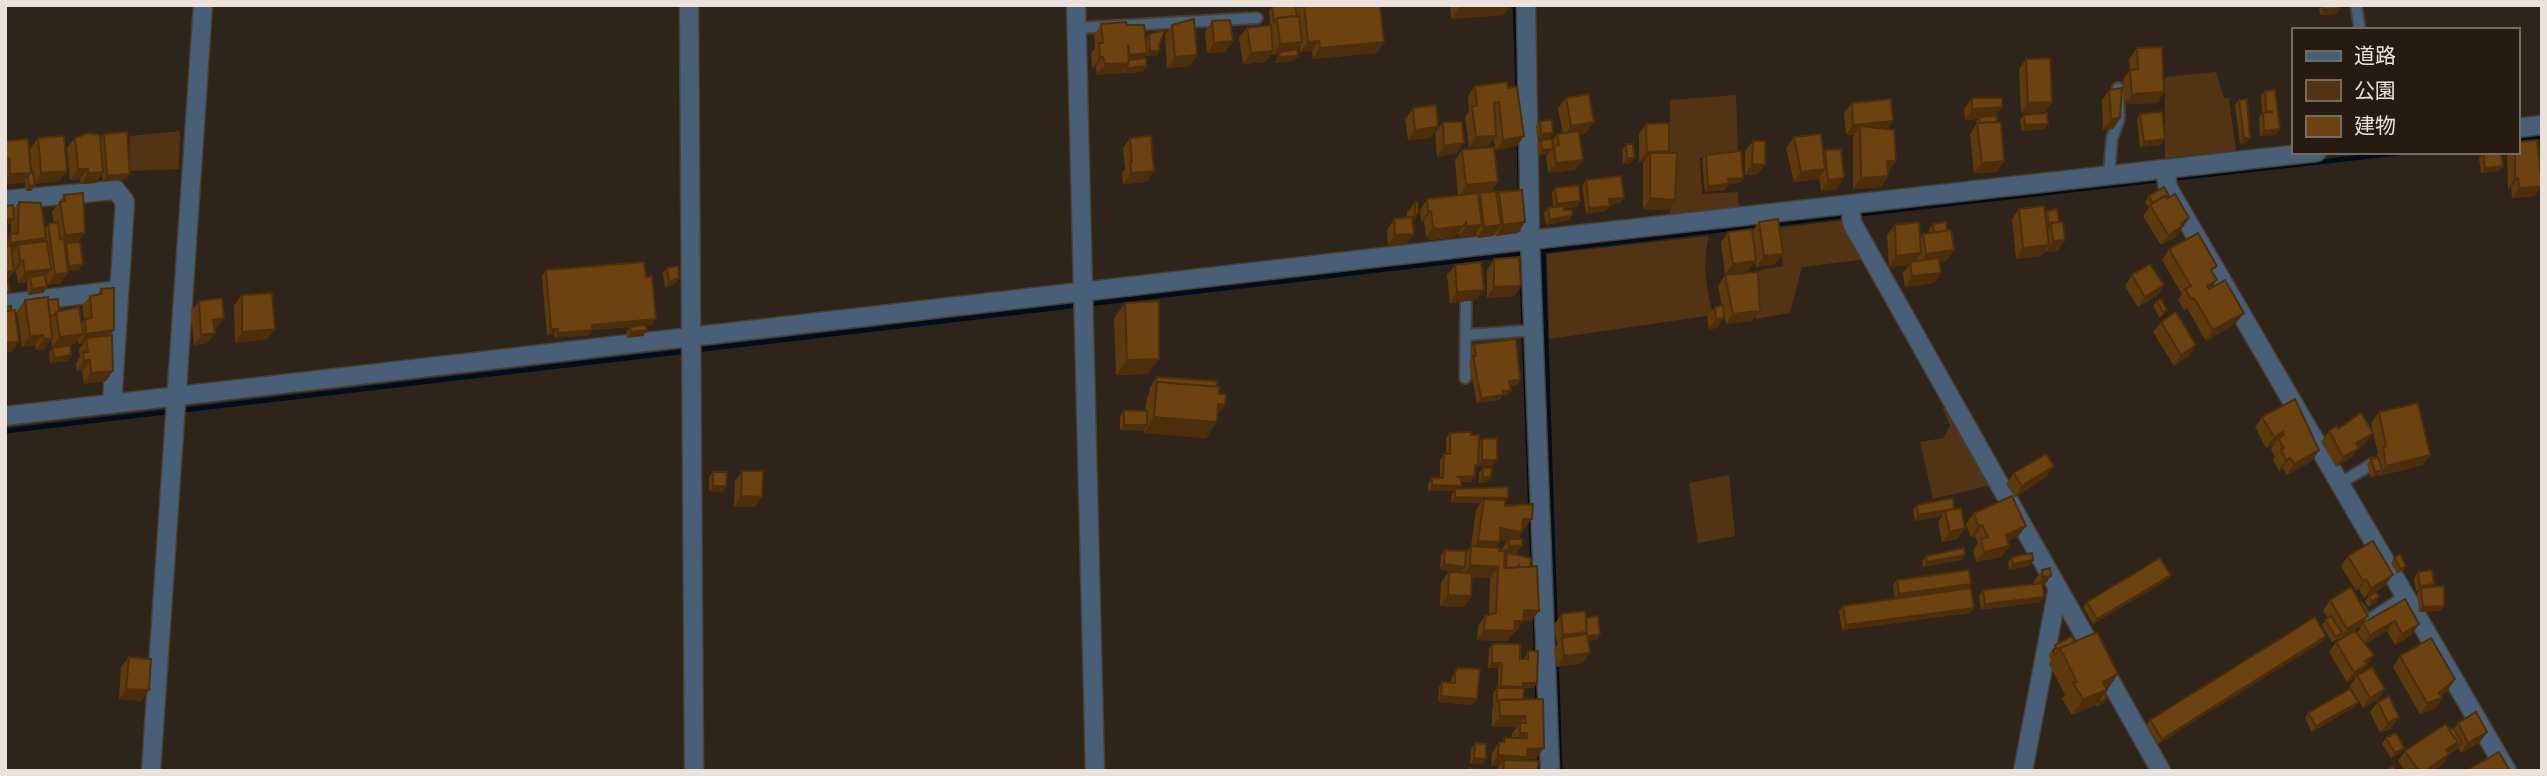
<svg xmlns="http://www.w3.org/2000/svg" width="2547" height="776" viewBox="0 0 2547 776" font-family="'Space Grotesk','Noto Sans JP',sans-serif">
<style>
.green{fill:#523414}
.lines{fill:none;stroke-linecap:round;stroke-linejoin:round}
.stream{stroke:#000d1d;stroke-width:5}
.service-casing{stroke:#493f34;stroke-width:14}
.minor-casing{stroke:#493f34;stroke-width:21}
.service{stroke:#476077;stroke-width:10}
.minor{stroke:#476077;stroke-width:18}
.wall{fill:#5d390e;fill-rule:evenodd}
.shaded-wall{fill:#4c2e0b}
.building{fill:#6c4210;stroke:#4c2e0b;stroke-width:2}
</style>
<rect width="100%" height="100%" fill="#2f2419"/>
<g class="green">
<polygon points="2216,72 2224,98 2229,98 2236,151 2165,158 2165,77"/>
<polygon points="1736,95 1738,155 1700,158 1702,194 1738,192 1739,207 1670,214 1670,100"/>
<polygon points="180,131 179,169 129,171 130,136"/>
<polygon points="1845,220 1867,259 1802,267 1790,313 1756,319 1753,279 1761,270 1783,266 1778,228"/>
<path d="M1709 236C1702 265 1706 286 1713 315L1549 339 1547 254Z"/>
<polygon points="1946,404 1992,485 1933,499 1920,442 1943,438 1950,426 1943,409"/>
<polygon points="1729,475 1735,536 1698,543 1689,483"/>
</g>
<g class="lines">
<g class="stream">
<polyline points="1515,5 1518,93"/>
<polyline points="1519,138 1520,188"/>
<polyline points="2517,140 2542,137"/>
<polyline points="1773,224 2406,152"/>
<polyline points="1543,250 1560,771"/>
<polyline points="1521,253 1533,571"/>
<polyline points="5,431 1763,225"/>
<polyline points="1535,609 1536,655"/>
<polyline points="1537,676 1538,704"/>
<polyline points="1540,749 1541,771"/>
</g>
<g class="service-casing">
<g id="service">
<polyline points="2356,5 2360,30"/>
<polyline points="1077,28 1257,18"/>
<polyline points="2109,176 2112,138 2119,120 2118,88"/>
<polyline points="1466,335 1536,330"/>
<polyline points="1465,378 1466,303"/>
<polyline points="2339,484 2372,464"/>
<polyline points="2358,608 2367,621 2405,596"/>
</g>
</g>
<g class="minor-casing">
<g id="minor">
<polyline points="689,5 694,771"/>
<polyline points="1076,5 1095,771"/>
<polyline points="1526,5 1530,240 2317,152"/>
<polyline points="2517,128 2542,125"/>
<polyline points="2165,169 2168,188 2507,771"/>
<polyline points="5,200 116,190 125,202 112,404"/>
<polyline points="1850,205 1852,223 2161,771"/>
<polyline points="5,304 119,290"/>
<polyline points="5,416 1530,240 1550,771"/>
<polyline points="151,771 203,5"/>
<polyline points="2023,771 2058,588"/>
</g>
</g>
<use href="#service" class="service"/>
<use href="#minor" class="minor"/>
</g>
<g class="wall">
<polygon points="1298,5 1380,5 1384,42 1376,53 1313,59 1312,51 1300,52 1300,45 1297,49 1294,61 1275,63 1279,54 1272,55 1272,53 1266,62 1243,64 1239,38 1247,28 1270,26 1269,11 1272,6 1296,9"/>
<polygon points="1450,5 1511,5 1504,15 1451,19"/>
<polygon points="2319,5 2340,5 2336,14 2320,15"/>
<polygon points="1212,21 1225,52 1207,53 1205,32"/>
<polygon points="1101,24 1127,25 1145,39 1149,34 1159,45 1160,51 1156,56 1146,56 1146,54 1143,59 1146,66 1143,72 1124,73 1123,71 1122,73 1097,75 1096,67 1092,68 1091,53 1095,48 1094,35"/>
<polygon points="1172,25 1197,55 1190,66 1167,68 1165,35"/>
<polygon points="2137,48 2164,92 2157,103 2124,104 2123,80 2130,70 2129,59"/>
<polygon points="2026,59 2052,102 2045,112 2021,113 2019,69"/>
<polygon points="1507,82 1517,146 1495,150 1494,138 1488,146 1469,147 1465,117 1469,111 1468,96 1475,86"/>
<polygon points="2109,90 2120,118 2113,129 2103,130 2102,100"/>
<polygon points="2265,91 2276,135 2260,136 2259,118 2262,113 2261,96"/>
<polygon points="1566,98 1586,133 1579,134 1583,160 1575,170 1548,173 1546,157 1548,154 1538,155 1537,145 1541,140 1552,141 1557,134 1563,133 1558,108"/>
<polygon points="1972,98 1995,116 2004,161 1997,172 1974,173 1970,134 1976,125 1976,122 1978,119 1965,120 1964,109"/>
<polygon points="2239,100 2246,143 2240,144 2235,105"/>
<polygon points="1852,103 1893,121 1888,129 1896,161 1888,171 1888,176 1881,187 1853,189 1853,137 1854,135 1846,135 1844,113"/>
<polygon points="1413,108 1431,138 1408,140 1405,119"/>
<polygon points="2140,114 2161,145 2140,147 2137,119"/>
<polygon points="2024,115 2048,124 2044,129 2022,131 2020,120"/>
<polygon points="1540,121 1553,133 1549,138 1537,139 1536,126"/>
<polygon points="1443,122 1457,153 1437,157 1435,133"/>
<polygon points="1646,124 1668,153 1668,210 1643,209 1643,164 1644,162 1639,162 1639,134"/>
<polygon points="104,134 130,174 126,179 103,181 102,174 96,183 81,184 80,179 70,180 67,148 75,138 100,139"/>
<polygon points="1794,137 1823,153 1825,150 1837,189 1821,191 1819,177 1818,179 1794,182 1786,148"/>
<polygon points="38,138 67,171 59,181 34,184 31,191 26,191 25,181 23,183 5,184 5,141 31,172 32,172 30,149"/>
<polygon points="1130,138 1154,171 1147,182 1123,184 1122,173 1125,169 1123,149"/>
<polygon points="1753,141 1757,175 1745,175 1745,151"/>
<polygon points="1626,144 1634,158 1630,164 1623,164 1622,150"/>
<polygon points="1462,150 1498,182 1491,192 1497,196 1499,192 1518,233 1496,236 1495,233 1493,236 1477,238 1476,232 1474,235 1459,237 1458,233 1455,237 1431,240 1426,238 1424,221 1421,222 1420,210 1427,199 1458,196 1455,160"/>
<polygon points="2507,152 2517,152 2535,196 2512,198 2511,188 2508,189"/>
<polygon points="2483,153 2499,171 2481,173 2479,158"/>
<polygon points="1706,155 1743,178 1740,183 1729,184 1725,190 1705,192 1702,160"/>
<polygon points="1586,180 1624,198 1620,203 1610,204 1606,211 1586,214 1582,185"/>
<polygon points="1555,188 1580,201 1577,207 1564,208 1564,210 1572,215 1569,220 1546,225 1544,213 1548,208 1553,207 1552,193"/>
<path d="M64 195 85 233 78 242 79 270 68 271 61 283 47 285 46 276 47 287 43 293 28 295 27 282 18 283 16 271H14L7 281 6 297H5V206L13 210 19 202 45 228 48 224 54 223 52 212ZM11 222V234L8 237 6 224H10Z"/>
<polygon points="2149,196 2167,199 2189,218 2176,237 2161,245 2143,216 2149,208 2145,202"/>
<polygon points="1415,202 1418,214 1413,222 1407,244 1388,246 1387,230 1394,219 1407,218 1407,213"/>
<polygon points="2019,209 2045,213 2047,211 2057,209 2058,251 2046,252 2046,250 2041,256 2016,259 2012,219"/>
<polygon points="1759,222 1783,254 1775,264 1756,267 1755,261 1748,271 1725,274 1721,242 1728,232 1752,231"/>
<polygon points="1933,224 1947,231 1954,250 1946,261 1940,261 1941,273 1934,283 1905,287 1903,273 1909,265 1889,267 1887,235 1895,225 1920,239 1923,234 1929,233 1929,229"/>
<polygon points="2169,249 2213,273 2212,287 2244,313 2236,323 2206,341 2187,308 2184,310 2178,300 2182,294 2162,260"/>
<polygon points="1494,259 1521,286 1514,296 1487,298 1487,270"/>
<polygon points="1455,265 1476,300 1450,303 1447,275"/>
<polygon points="667,268 679,278 676,283 665,288 663,273"/>
<polygon points="546,270 646,277 653,325 646,325 647,330 643,336 627,338 626,332 630,327 593,330 589,335 554,338 554,334 547,335 542,276"/>
<polygon points="1725,275 1752,321 1726,324 1724,314 1717,328 1709,329 1707,317 1715,307 1722,306 1718,286"/>
<polygon points="2132,275 2164,285 2157,296 2138,307 2125,286"/>
<polygon points="101,289 114,330 110,335 106,381 84,384 82,371 77,371 76,363 80,357 79,349 83,344 79,344 78,340 75,344 52,347 51,339 45,349 36,350 35,345 22,347 17,311 25,300 59,311 81,324 84,320 82,306 90,296 97,295"/>
<polygon points="242,295 275,329 267,339 235,343 234,305"/>
<polygon points="199,301 217,328 214,329 215,333 207,343 194,345 191,311"/>
<polygon points="2157,301 2167,310 2163,315 2159,317 2153,306"/>
<polygon points="1125,303 1148,374 1116,375 1114,318"/>
<polygon points="2161,322 2189,356 2174,366 2153,332"/>
<polygon points="1474,344 1517,385 1510,386 1511,390 1507,395 1502,396 1500,400 1477,403 1469,362 1472,358 1471,349"/>
<polygon points="53,348 68,361 50,363 49,353"/>
<polygon points="1157,377 1216,387 1225,405 1217,416 1206,438 1144,433 1144,430 1120,430 1120,416 1124,410 1145,411 1147,398 1149,394 1150,387"/>
<polygon points="2379,412 2430,455 2423,465 2379,476 2378,475 2371,478 2367,464 2371,459 2375,458 2378,453 2371,423"/>
<polygon points="2262,417 2319,450 2312,461 2287,475 2283,468 2279,471 2273,460 2275,457 2271,449 2274,444 2266,448 2255,427"/>
<polygon points="2338,429 2365,444 2359,448 2351,458 2336,467 2321,442 2329,431"/>
<path d="M1450 433 1471 435 1479 442 1482 439 1497 460 1493 465 1478 466V459V465L1475 469 1471 482H1461V486L1458 489 1508 498 1505 502V506L1524 530H1523L1522 532 1518 539 1522 545 1516 554 1530 567 1539 611 1531 621H1523L1516 632H1514L1507 641 1477 640 1478 626 1485 616 1489 615 1490 578 1472 577 1471 596 1464 607 1440 606 1441 582 1449 572H1458L1440 569 1441 555 1445 550 1466 553 1471 546 1476 510 1481 503H1451L1452 494 1454 491H1428V484L1432 478H1440V460L1444 454H1446V438ZM1500 540 1507 541 1501 551H1499L1496 548 1500 542Z"/>
<polygon points="1483,468 1487,482 1479,483 1479,473"/>
<polygon points="742,471 755,507 734,507 735,481"/>
<polygon points="713,472 723,492 709,491 709,477"/>
<polygon points="2014,473 2046,477 2015,497 2006,484"/>
<polygon points="1953,498 1958,539 1942,542 1938,522 1942,516 1915,521 1913,510 1917,505"/>
<polygon points="1974,513 2018,537 2008,541 2009,546 2001,557 1976,562 1973,550 1978,543 1975,536 1971,537 1966,524"/>
<polygon points="1965,555 1961,560 1923,567 1922,561 1926,556"/>
<polygon points="2348,556 2385,586 2364,598 2359,589 2356,591 2341,566"/>
<polygon points="2012,557 2033,560 2029,566 2009,570 2008,562"/>
<polygon points="2394,558 2406,566 2403,571 2397,574 2391,563"/>
<polygon points="2042,570 2051,576 2042,586 2040,602 1981,610 1979,596 1983,590 2035,584 2034,581"/>
<polygon points="2418,572 2431,587 2444,606 2440,611 2419,612 2417,594 2419,591 2416,591 2414,578"/>
<polygon points="1897,580 1971,584 1967,589 1974,608 1970,613 1842,630 1839,611 1843,606 1895,599 1893,585"/>
<polygon points="2167,580 2093,624 2083,607 2087,602"/>
<polygon points="2369,596 2379,597 2375,603 2368,607 2365,601"/>
<polygon points="2405,599 2412,635 2395,645 2387,631 2365,644 2374,655 2361,673 2385,689 2378,700 2363,708 2350,686 2356,677 2347,682 2329,652 2336,642 2357,633 2363,623"/>
<polygon points="2330,600 2361,626 2340,639 2339,638 2332,642 2322,625 2328,618 2323,611"/>
<polygon points="1561,614 1586,618 1600,635 1596,640 1588,641 1583,663 1557,667 1554,649 1557,645 1554,625"/>
<polygon points="2326,636 2323,641 2158,744 2147,725 2150,720"/>
<polygon points="2075,642 2118,674 2105,693 2107,698 2103,703 2097,707 2096,705 2072,715 2062,699 2065,695 2049,664 2051,660 2049,655 2055,645"/>
<polygon points="1492,644 1520,659 1524,659 1528,651 1537,683 1534,688 1522,688 1523,699 1536,759 1526,759 1525,761 1537,771 1496,771 1499,766 1491,766 1492,753 1499,742 1501,742 1504,738 1512,738 1512,733 1517,727 1492,727 1492,710 1494,706 1493,706 1493,693 1498,688 1498,668 1488,668 1489,649"/>
<polygon points="2400,656 2448,690 2441,696 2442,698 2435,709 2420,714 2393,667"/>
<polygon points="129,657 149,690 141,701 119,699 121,667"/>
<polygon points="1458,668 1473,705 1438,702 1439,687 1442,682 1451,682 1452,677"/>
<polygon points="2358,702 2354,707 2312,732 2305,718 2308,713"/>
<polygon points="2378,702 2392,728 2380,733 2370,712"/>
<polygon points="2458,723 2487,732 2480,742 2461,753 2458,748 2449,754 2442,765 2433,771 2405,771 2398,761 2405,751 2454,729"/>
<polygon points="2386,738 2401,753 2391,758 2382,744"/>
<polygon points="1475,743 1486,759 1482,764 1470,764 1471,749"/>
</g>
<g class="shaded-wall">
<polygon points="1461,5 1511,5 1504,15 1451,19"/>
<polygon points="2340,8 2336,14 2320,15 2324,10"/>
<polygon points="1233,41 1225,52 1207,53 1214,43"/>
<polygon points="1319,41 1312,51 1300,52 1308,42"/>
<polygon points="1302,42 1294,53 1272,55 1280,44"/>
<polygon points="1384,42 1376,53 1313,59 1320,48"/>
<polygon points="1150,51 1160,51 1156,56 1146,56"/>
<polygon points="1273,51 1266,62 1243,64 1251,53"/>
<polygon points="1147,53 1139,64 1128,65 1122,73 1097,75 1105,64 1127,60 1130,55"/>
<polygon points="1197,55 1190,66 1167,68 1175,57"/>
<polygon points="1298,56 1294,61 1275,63 1279,57"/>
<polygon points="1100,57 1103,57 1096,67 1092,68"/>
<polygon points="1146,66 1143,72 1124,73 1127,68"/>
<polygon points="2164,92 2157,103 2124,104 2132,94"/>
<polygon points="2052,102 2045,112 2021,113 2028,103"/>
<polygon points="2002,107 1994,117 1965,120 1972,109"/>
<polygon points="2120,118 2113,129 2103,130 2111,119"/>
<polygon points="1893,121 1886,132 1860,126 1854,135 1846,135 1853,125"/>
<polygon points="1594,122 1586,133 1564,137 1571,126"/>
<polygon points="2048,124 2044,129 2022,131 2025,125"/>
<polygon points="1438,127 1431,138 1408,140 1415,130"/>
<polygon points="2280,129 2276,135 2260,136 2264,131"/>
<polygon points="1553,133 1549,138 1537,139 1541,134"/>
<polygon points="1496,136 1488,146 1469,147 1476,137"/>
<polygon points="1524,136 1517,146 1495,150 1503,140"/>
<polygon points="2244,138 2250,138 2246,143 2240,144"/>
<polygon points="2165,139 2161,145 2140,147 2144,142"/>
<polygon points="1464,143 1457,153 1437,157 1444,146"/>
<polygon points="1552,149 1548,154 1538,155 1542,150"/>
<polygon points="1669,151 1662,162 1650,153 1644,162 1639,162 1647,152"/>
<polygon points="1627,158 1634,158 1630,164 1623,164"/>
<polygon points="1583,160 1575,170 1548,173 1556,163"/>
<polygon points="1887,161 1896,161 1889,171 1880,172"/>
<polygon points="2004,161 1997,172 1974,173 1982,163"/>
<polygon points="1752,164 1765,165 1757,175 1745,175"/>
<polygon points="2503,166 2499,171 2481,173 2485,168"/>
<polygon points="78,169 88,169 80,179 70,180"/>
<polygon points="1825,169 1818,179 1794,182 1801,172"/>
<polygon points="67,171 59,181 34,184 41,173"/>
<polygon points="1154,171 1147,182 1123,184 1131,173"/>
<polygon points="103,172 96,183 81,184 88,173"/>
<polygon points="31,173 23,183 5,184 5,180 10,174"/>
<polygon points="130,174 126,179 103,181 107,176"/>
<polygon points="1888,176 1881,187 1853,189 1861,178"/>
<polygon points="1743,178 1740,183 1725,184 1728,179"/>
<polygon points="1844,178 1837,189 1821,191 1828,180"/>
<polygon points="2515,178 2518,178 2511,188 2508,189"/>
<polygon points="1498,182 1490,193 1459,196 1466,185"/>
<polygon points="1729,184 1725,190 1705,192 1708,186"/>
<polygon points="35,185 31,191 26,191 29,186"/>
<polygon points="2542,186 2535,196 2512,198 2519,188"/>
<polygon points="1624,198 1620,203 1605,205 1609,199"/>
<polygon points="1650,198 1675,200 1668,210 1643,209"/>
<polygon points="1580,201 1577,207 1554,209 1557,204"/>
<polygon points="1610,206 1606,211 1586,214 1589,208"/>
<polygon points="1428,211 1431,211 1424,221 1421,222"/>
<polygon points="1415,214 1418,214 1411,224 1407,224"/>
<polygon points="1572,215 1569,220 1546,225 1550,220"/>
<polygon points="2189,218 2176,237 2161,245 2168,235 2181,223"/>
<polygon points="5,219 14,219 10,224 5,224"/>
<polygon points="1525,222 1518,233 1496,236 1503,225"/>
<polygon points="1466,223 1455,237 1431,240 1426,238 1433,227"/>
<polygon points="1482,225 1474,235 1459,237 1466,226"/>
<polygon points="1501,225 1493,236 1477,238 1484,227"/>
<polygon points="85,233 77,243 58,245 65,235"/>
<polygon points="1414,234 1407,244 1388,246 1395,235"/>
<polygon points="46,238 39,249 18,245 13,252 5,253 5,250 11,243"/>
<polygon points="2065,240 2058,251 2046,252 2053,241"/>
<polygon points="2049,245 2041,256 2016,259 2023,248"/>
<polygon points="1954,250 1946,261 1919,264 1926,254"/>
<polygon points="1921,253 1913,264 1910,262 1909,265 1889,267 1896,256"/>
<polygon points="1783,254 1775,264 1756,267 1764,256"/>
<polygon points="23,260 16,271 14,271 7,281 5,281 5,272 13,271 20,261"/>
<polygon points="1756,261 1748,271 1725,274 1733,264"/>
<polygon points="83,264 79,270 65,271 69,266"/>
<polygon points="51,269 43,280 30,277 27,282 18,283 25,272"/>
<polygon points="68,273 61,283 47,285 55,274"/>
<polygon points="1941,273 1934,283 1905,287 1912,276"/>
<polygon points="679,278 676,283 665,288 669,282"/>
<polygon points="2217,280 2210,290 2207,286"/>
<polygon points="2164,285 2157,296 2138,307 2145,297"/>
<polygon points="1521,286 1514,296 1487,298 1494,287"/>
<polygon points="47,287 43,293 28,295 32,289"/>
<polygon points="1484,290 1476,300 1450,303 1457,292"/>
<polygon points="1760,311 1752,321 1726,324 1733,314"/>
<polygon points="2244,313 2236,323 2206,341 2213,330"/>
<polygon points="224,318 217,328 205,330 213,320"/>
<polygon points="1724,318 1717,328 1709,329 1716,319"/>
<polygon points="656,319 653,325 593,330 589,335 554,338 558,333 592,325"/>
<polygon points="275,329 267,339 235,343 242,332"/>
<polygon points="551,329 558,329 554,334 547,335"/>
<polygon points="114,330 107,340 86,338 83,344 79,344 86,334"/>
<polygon points="647,330 643,336 627,338 631,332"/>
<polygon points="215,333 207,343 194,345 201,335"/>
<polygon points="83,334 75,344 52,347 60,337"/>
<polygon points="43,335 35,345 22,347 30,336"/>
<polygon points="52,338 45,349 36,350 44,339"/>
<polygon points="19,342 12,352 5,353 5,343"/>
<polygon points="2196,345 2189,356 2174,366 2181,355"/>
<polygon points="71,355 68,361 50,363 54,358"/>
<polygon points="1159,359 1148,374 1116,375 1127,360"/>
<polygon points="90,360 82,371 77,371 84,361"/>
<polygon points="113,371 106,381 84,384 91,373"/>
<polygon points="1520,380 1517,385 1505,387 1509,381"/>
<polygon points="1511,390 1507,395 1502,396 1500,400 1477,403 1481,398"/>
<polygon points="1218,404 1225,405 1214,420"/>
<polygon points="1154,417 1217,422 1206,438 1144,433"/>
<polygon points="1124,425 1147,425 1143,431 1120,430"/>
<polygon points="2283,432 2274,444 2266,448 2274,437"/>
<polygon points="2373,433 2365,444 2348,453 2356,443"/>
<polygon points="2359,448 2351,458 2336,467 2343,457"/>
<polygon points="2319,450 2312,461 2287,475 2294,464"/>
<polygon points="2430,455 2423,465 2379,476 2386,466"/>
<polygon points="2290,458 2283,468 2279,471 2286,460"/>
<polygon points="1482,460 1497,460 1493,465 1478,466"/>
<polygon points="2054,466 2046,477 2015,497 2022,486"/>
<polygon points="2382,470 2378,475 2371,478 2375,472"/>
<polygon points="1475,476 1471,482 1453,482 1457,477"/>
<polygon points="1483,477 1491,477 1487,482 1479,483"/>
<polygon points="1432,485 1461,486 1457,491 1455,489 1454,491 1428,491"/>
<polygon points="713,486 726,486 723,492 709,491"/>
<polygon points="741,496 762,497 755,507 734,507"/>
<polygon points="1455,497 1508,498 1504,504 1484,499 1481,503 1451,503"/>
<polygon points="1954,509 1945,511 1942,516 1915,521 1918,515"/>
<polygon points="1523,519 1532,519 1524,530 1516,529"/>
<polygon points="1982,525 1975,536 1971,537 1978,526"/>
<polygon points="2026,526 2018,537 1999,545 2006,535"/>
<polygon points="1500,528 1522,532 1515,543 1509,539 1507,541 1493,538"/>
<polygon points="1965,528 1958,539 1942,542 1950,532"/>
<polygon points="1478,541 1500,542 1492,553 1470,551"/>
<polygon points="1522,545 1515,556 1507,553 1505,556 1502,556 1509,546"/>
<polygon points="2009,546 2001,557 1976,562 1984,552"/>
<polygon points="1965,555 1961,560 1923,567 1927,562"/>
<polygon points="2033,560 2029,566 2009,570 2013,564"/>
<polygon points="1444,564 1465,567 1461,573 1440,569"/>
<polygon points="1470,565 1498,567 1490,578 1462,576"/>
<polygon points="2171,575 2167,580 2093,624 2097,619"/>
<polygon points="2393,575 2385,586 2364,598 2371,588"/>
<polygon points="2051,576 2044,586 2036,588 2043,577"/>
<polygon points="2366,579 2359,589 2356,591 2363,581"/>
<polygon points="1971,584 1967,589 1895,599 1899,594"/>
<polygon points="2434,584 2430,589 2421,588 2419,591 2416,591 2420,586"/>
<polygon points="1448,595 1471,596 1464,607 1440,606"/>
<polygon points="2044,597 2040,602 1981,610 1985,604"/>
<polygon points="2379,597 2375,603 2368,607 2372,601"/>
<polygon points="2444,606 2440,611 2419,612 2423,607"/>
<polygon points="1974,608 1970,613 1842,630 1846,625"/>
<polygon points="1524,610 1539,611 1531,621 1516,621"/>
<polygon points="2368,616 2361,626 2340,639 2347,629"/>
<polygon points="1515,621 1523,621 1516,632 1514,632 1507,641 1477,640 1484,630"/>
<polygon points="2395,621 2387,631 2362,645 2370,635"/>
<polygon points="2419,624 2412,635 2395,645 2402,634"/>
<polygon points="1587,632 1600,635 1596,640 1580,642 1562,638 1556,645 1563,635"/>
<polygon points="2326,636 2323,641 2158,744 2162,739"/>
<polygon points="1590,653 1583,663 1557,667 1564,656"/>
<polygon points="2374,655 2360,675 2347,682 2354,672 2365,661"/>
<polygon points="1492,663 1502,663 1498,668 1488,668"/>
<polygon points="2118,674 2096,705 2072,715 2083,699 2103,682"/>
<polygon points="2455,679 2448,690 2436,700 2442,698 2435,709 2420,714 2427,703"/>
<polygon points="1523,683 1537,683 1534,688 1522,688 1498,692 1501,686"/>
<polygon points="126,689 149,690 141,701 119,699"/>
<polygon points="2385,689 2378,700 2363,708 2370,698"/>
<polygon points="1441,696 1477,699 1473,705 1438,702"/>
<polygon points="2107,698 2103,703 2097,707 2100,702"/>
<polygon points="2358,702 2354,707 2312,732 2316,726"/>
<polygon points="1500,716 1525,716 1517,727 1492,727"/>
<polygon points="2399,717 2392,728 2380,733 2388,723"/>
<polygon points="2487,732 2480,742 2461,753 2468,743"/>
<polygon points="1520,733 1527,733 1520,743 1513,743"/>
<polygon points="2458,742 2451,753 2439,761 2446,750"/>
<polygon points="2462,743 2458,749 2451,753 2455,748"/>
<polygon points="1544,748 1536,759 1526,759 1520,767 1504,760 1499,766 1491,766 1498,755 1528,749"/>
<polygon points="2404,748 2401,753 2391,758 2395,753"/>
<polygon points="2449,754 2442,765 2433,771 2425,771"/>
<polygon points="1474,758 1486,759 1482,764 1470,764"/>
</g>
<g class="building">
<polygon points="1295,5 1297,16 1277,18 1274,22 1272,6"/>
<polygon points="1304,5 1380,5 1384,42 1320,48 1319,41 1308,42"/>
<polygon points="2323,5 2340,5 2340,8 2324,10"/>
<polygon points="1299,16 1302,42 1280,44 1277,18"/>
<polygon points="1194,19 1197,55 1175,57 1172,25"/>
<polygon points="1230,20 1233,41 1214,43 1212,21"/>
<polygon points="1126,22 1127,25 1144,25 1147,53 1130,55 1128,45 1129,63 1105,64 1103,57 1100,57 1099,43 1103,43 1101,24"/>
<polygon points="1271,25 1273,51 1251,53 1247,28"/>
<polygon points="1165,30 1159,45 1160,51 1150,51 1149,34"/>
<polygon points="2162,47 2164,92 2132,94 2130,70 2138,69 2137,48"/>
<polygon points="1297,49 1298,56 1279,57 1280,52"/>
<polygon points="1146,58 1146,66 1127,68 1129,60"/>
<polygon points="2050,58 2052,102 2028,103 2026,59"/>
<polygon points="1507,82 1508,88 1517,87 1524,136 1503,140 1499,102 1494,103 1496,136 1476,137 1472,107 1477,105 1475,86"/>
<polygon points="2122,88 2120,118 2111,119 2109,90"/>
<polygon points="2275,90 2280,129 2264,131 2263,113 2273,112 2266,111 2265,91"/>
<polygon points="1589,94 1594,122 1571,126 1566,98"/>
<polygon points="1972,98 2002,98 2002,107 1972,109"/>
<polygon points="1891,99 1893,121 1853,125 1852,103"/>
<polygon points="2247,99 2250,138 2244,138 2239,100"/>
<polygon points="1436,105 1438,127 1415,130 1413,108"/>
<polygon points="2162,112 2165,139 2144,142 2140,114"/>
<polygon points="2047,113 2048,124 2025,125 2024,115"/>
<polygon points="1997,116 1997,122 1980,123 1979,117"/>
<polygon points="1552,120 1553,133 1541,134 1540,121"/>
<polygon points="1443,122 1462,122 1464,143 1444,146"/>
<polygon points="2001,122 2004,161 1982,163 1977,123"/>
<polygon points="1669,123 1669,151 1647,152 1646,124"/>
<polygon points="1860,126 1894,130 1896,161 1887,161 1888,176 1861,178"/>
<polygon points="1579,131 1583,160 1556,163 1554,146 1559,145 1557,134"/>
<polygon points="127,132 130,174 107,176 104,134"/>
<polygon points="88,133 100,135 103,172 88,173 88,169 78,169 75,138"/>
<polygon points="1821,134 1825,169 1801,172 1794,137"/>
<polygon points="64,136 67,171 41,173 38,138"/>
<polygon points="1151,136 1154,171 1131,173 1130,162 1132,162 1130,138"/>
<polygon points="28,139 31,173 10,174 9,158 5,158 5,141"/>
<polygon points="1552,139 1553,147 1552,149 1542,150 1541,140"/>
<polygon points="2537,140 2542,186 2519,188 2518,178 2515,178 2515,152 2517,152 2517,142"/>
<polygon points="1753,141 1765,141 1765,165 1752,164"/>
<polygon points="1626,144 1633,144 1634,158 1627,158"/>
<polygon points="1494,147 1498,182 1466,185 1462,150"/>
<polygon points="1841,149 1844,178 1828,180 1825,150"/>
<polygon points="1741,151 1743,178 1728,179 1729,184 1708,186 1706,155"/>
<polygon points="2489,152 2501,152 2503,166 2485,168 2483,153"/>
<polygon points="1650,153 1677,153 1675,200 1650,198"/>
<polygon points="33,171 35,185 29,186 28,176 31,172"/>
<polygon points="1621,176 1624,198 1609,199 1610,206 1589,208 1586,180"/>
<polygon points="1579,185 1580,201 1557,204 1555,188"/>
<polygon points="2164,187 2169,196 2166,197 2165,196 2153,203 2149,196"/>
<polygon points="1522,190 1525,222 1503,225 1499,192"/>
<polygon points="1496,191 1501,225 1484,227 1480,193"/>
<polygon points="83,193 85,233 65,235 60,202 65,201 64,195"/>
<polygon points="1478,193 1482,225 1466,226 1466,223 1463,226 1438,229 1433,227 1431,211 1428,211 1427,199"/>
<polygon points="2175,194 2189,218 2181,223 2183,226 2168,235 2150,205 2165,196 2167,199"/>
<polygon points="19,202 41,203 46,238 11,243 10,234 18,233"/>
<rect x="1415" y="202" width="3" height="12"/>
<polygon points="13,205 14,219 6,219 5,206"/>
<polygon points="1564,206 1564,210 1572,210 1572,215 1550,220 1548,208"/>
<polygon points="2044,206 2049,245 2023,248 2019,209"/>
<polygon points="2057,209 2059,222 2051,223 2049,227 2047,211"/>
<polygon points="5,210 8,241 5,242"/>
<polygon points="1412,217 1414,234 1395,235 1394,219"/>
<polygon points="1778,219 1783,254 1764,256 1759,222"/>
<polygon points="58,222 60,239 64,238 68,273 55,274 48,224"/>
<polygon points="1919,222 1921,253 1896,256 1895,225"/>
<polygon points="1946,222 1947,231 1934,233 1933,224"/>
<polygon points="2063,222 2065,240 2053,241 2051,223"/>
<polygon points="1752,229 1756,261 1733,264 1728,232"/>
<polygon points="1951,230 1954,250 1926,254 1923,234"/>
<polygon points="2198,233 2217,266 2211,270 2217,280 2207,286 2209,289 2225,280 2244,313 2213,330 2194,298 2191,299 2185,289 2191,286 2169,249"/>
<polygon points="47,241 51,269 25,272 23,260 20,261 18,245"/>
<polygon points="80,242 83,264 69,266 66,243"/>
<polygon points="5,246 11,246 14,271 5,272"/>
<polygon points="1519,257 1521,286 1494,287 1494,259"/>
<polygon points="1939,258 1941,273 1912,276 1910,262"/>
<polygon points="644,262 646,277 652,276 656,319 592,325 593,330 558,333 558,329 551,329 546,270"/>
<polygon points="1481,262 1484,290 1457,292 1455,265"/>
<polygon points="2150,264 2164,285 2145,297 2132,275"/>
<polygon points="678,266 679,278 669,282 667,268"/>
<polygon points="1758,272 1760,311 1733,314 1725,275"/>
<polygon points="45,275 47,287 32,289 30,277"/>
<polygon points="5,281 8,281 10,292 5,293"/>
<polygon points="114,288 114,330 86,334 85,319 92,318 90,296 102,294 101,289"/>
<polygon points="272,293 275,329 242,332 242,295"/>
<polygon points="48,297 52,338 44,339 43,335 30,336 25,300"/>
<polygon points="222,298 224,318 213,320 215,333 201,335 199,301"/>
<polygon points="58,299 59,311 56,312 54,315 50,316 48,300"/>
<polygon points="2161,299 2167,310 2163,312 2157,301"/>
<polygon points="1159,301 1159,359 1127,360 1125,303"/>
<polygon points="1723,305 1724,318 1716,319 1715,307"/>
<polygon points="11,306 11,310 5,311 5,307"/>
<polygon points="79,307 83,334 60,337 56,312"/>
<polygon points="15,310 19,342 5,343 5,311"/>
<polygon points="2176,312 2196,345 2181,355 2161,322"/>
<polygon points="646,325 647,330 631,332 630,327"/>
<polygon points="112,335 113,371 91,373 90,360 84,361 83,352 88,352 86,338"/>
<polygon points="1516,339 1520,380 1509,381 1511,390 1503,391 1503,395 1481,398 1473,356 1476,356 1474,344"/>
<polygon points="70,345 71,355 54,358 53,348"/>
<polygon points="1157,377 1217,381 1216,387 1157,382 1156,384"/>
<polygon points="1157,382 1220,387 1219,394 1226,394 1225,405 1218,404 1217,422 1154,417"/>
<polygon points="2295,399 2319,450 2294,464 2290,458 2286,460 2281,449 2284,448 2278,438 2284,435 2283,432 2274,437 2262,417"/>
<polygon points="2418,403 2430,455 2386,466 2383,447 2386,446 2379,412"/>
<polygon points="1124,410 1147,411 1147,425 1124,425"/>
<polygon points="2361,413 2373,433 2356,443 2359,448 2343,457 2329,431 2337,426 2338,429"/>
<polygon points="1471,432 1471,435 1479,435 1478,465 1475,465 1475,476 1457,477 1461,478 1461,486 1432,485 1432,478 1443,478 1444,454 1450,454 1450,433"/>
<polygon points="1497,438 1497,460 1482,460 1482,439"/>
<polygon points="2046,454 2054,466 2022,486 2014,473"/>
<polygon points="2378,457 2382,470 2375,472 2371,459"/>
<polygon points="1483,468 1492,468 1491,477 1483,477"/>
<polygon points="742,471 763,471 762,497 741,496"/>
<polygon points="713,472 727,472 726,486 713,486"/>
<polygon points="1508,487 1508,498 1455,497 1455,489"/>
<polygon points="2012,496 2026,526 2006,535 2009,546 1984,552 1981,539 1988,537 1982,525 1978,526 1974,513"/>
<polygon points="1953,498 1954,509 1918,515 1917,505"/>
<polygon points="1484,499 1505,500 1505,506 1533,504 1532,519 1523,519 1522,532 1500,528 1500,542 1478,541"/>
<polygon points="1961,508 1965,528 1950,532 1945,511"/>
<polygon points="1509,539 1522,539 1522,545 1509,546"/>
<polygon points="2373,541 2393,575 2371,588 2366,579 2363,581 2348,556"/>
<polygon points="1471,546 1499,548 1499,551 1505,551 1504,568 1537,566 1539,611 1524,610 1523,621 1515,621 1514,631 1484,630 1485,616 1496,613 1498,567 1470,565"/>
<polygon points="1964,548 1965,555 1927,562 1926,556"/>
<polygon points="1445,550 1466,551 1465,567 1444,564"/>
<polygon points="1507,553 1531,558 1530,567 1519,567 1519,564 1518,567 1506,568"/>
<polygon points="2032,553 2033,560 2013,564 2012,557"/>
<polygon points="2400,554 2406,566 2401,569 2394,558"/>
<polygon points="2160,558 2171,575 2097,619 2087,602"/>
<polygon points="2050,568 2051,576 2043,577 2042,570"/>
<polygon points="1969,570 1971,584 1899,594 1897,580"/>
<polygon points="2432,570 2434,584 2420,586 2418,572"/>
<polygon points="1449,572 1472,573 1471,596 1448,595"/>
<polygon points="2042,583 2044,597 1985,604 1983,590"/>
<polygon points="2444,586 2444,606 2423,607 2421,588"/>
<polygon points="2351,587 2368,616 2347,629 2330,600"/>
<polygon points="1971,588 1974,608 1846,625 1843,606"/>
<polygon points="2376,592 2379,597 2372,601 2369,596"/>
<polygon points="2405,599 2419,624 2402,634 2395,621 2370,635 2363,623"/>
<polygon points="1585,611 1587,632 1563,635 1561,614"/>
<polygon points="1598,616 1600,635 1588,636 1587,634 1585,635 1587,632 1586,618"/>
<polygon points="2331,616 2342,633 2336,637 2325,620"/>
<polygon points="2315,617 2326,636 2162,739 2150,720"/>
<polygon points="2355,631 2374,655 2365,661 2367,664 2354,672 2336,642"/>
<polygon points="2097,632 2118,674 2103,682 2107,690 2083,699 2073,683 2077,682 2060,648"/>
<polygon points="1587,634 1590,653 1564,656 1562,638"/>
<polygon points="2072,636 2075,642 2060,648 2055,655 2053,650 2057,648 2055,645"/>
<polygon points="2431,638 2455,679 2439,693 2442,698 2427,703 2400,656"/>
<polygon points="1492,644 1520,644 1520,659 1528,659 1528,651 1538,651 1537,683 1523,683 1523,687 1501,686 1502,663 1492,663"/>
<polygon points="129,657 151,659 149,690 126,689"/>
<polygon points="2372,667 2385,689 2370,698 2357,675"/>
<polygon points="1458,668 1480,669 1477,699 1441,696 1442,682 1455,683 1455,672"/>
<polygon points="1497,688 1524,688 1523,699 1499,700 1499,701 1497,701"/>
<polygon points="2350,689 2358,702 2316,726 2308,713"/>
<polygon points="2104,693 2107,698 2100,702 2099,700"/>
<polygon points="2389,696 2399,717 2388,723 2378,702"/>
<polygon points="1543,699 1544,748 1528,749 1527,757 1498,755 1499,742 1504,742 1504,738 1527,738 1527,733 1520,733 1520,723 1526,723 1525,716 1500,716 1499,700"/>
<polygon points="2476,712 2487,732 2468,743 2458,723"/>
<polygon points="2446,724 2458,742 2446,750 2449,754 2425,771 2419,771 2405,751"/>
<polygon points="2453,728 2462,743 2455,748 2458,742 2449,730"/>
<polygon points="2396,733 2404,748 2395,753 2386,738"/>
<polygon points="1475,743 1486,744 1486,759 1474,758"/>
<polygon points="2499,752 2510,771 2466,771"/>
<polygon points="1504,760 1539,761 1537,771 1503,771"/>
<polygon points="2393,766 2396,771 2386,771"/>
<polygon points="1469,768 1488,771 1469,771"/>
</g>
<rect width="2547" height="776" fill="none" stroke="#eae2db" stroke-width="14"/>
<rect x="2292" y="28" width="228" height="126" fill="#261b10" stroke="#746b61" stroke-width="2"/>
<rect x="2306" y="51" width="35" height="10" fill="#476077" stroke="#746b61" stroke-width="2"/>
<text x="2354" y="63" font-size="21" fill="#eae2db">道路</text>
<rect x="2306" y="80" width="35" height="21" fill="#523414" stroke="#746b61" stroke-width="2"/>
<text x="2354" y="98" font-size="21" fill="#eae2db">公園</text>
<rect x="2306" y="116" width="35" height="21" fill="#6c4210" stroke="#746b61" stroke-width="2"/>
<text x="2354" y="133" font-size="21" fill="#eae2db">建物</text>
</svg>
